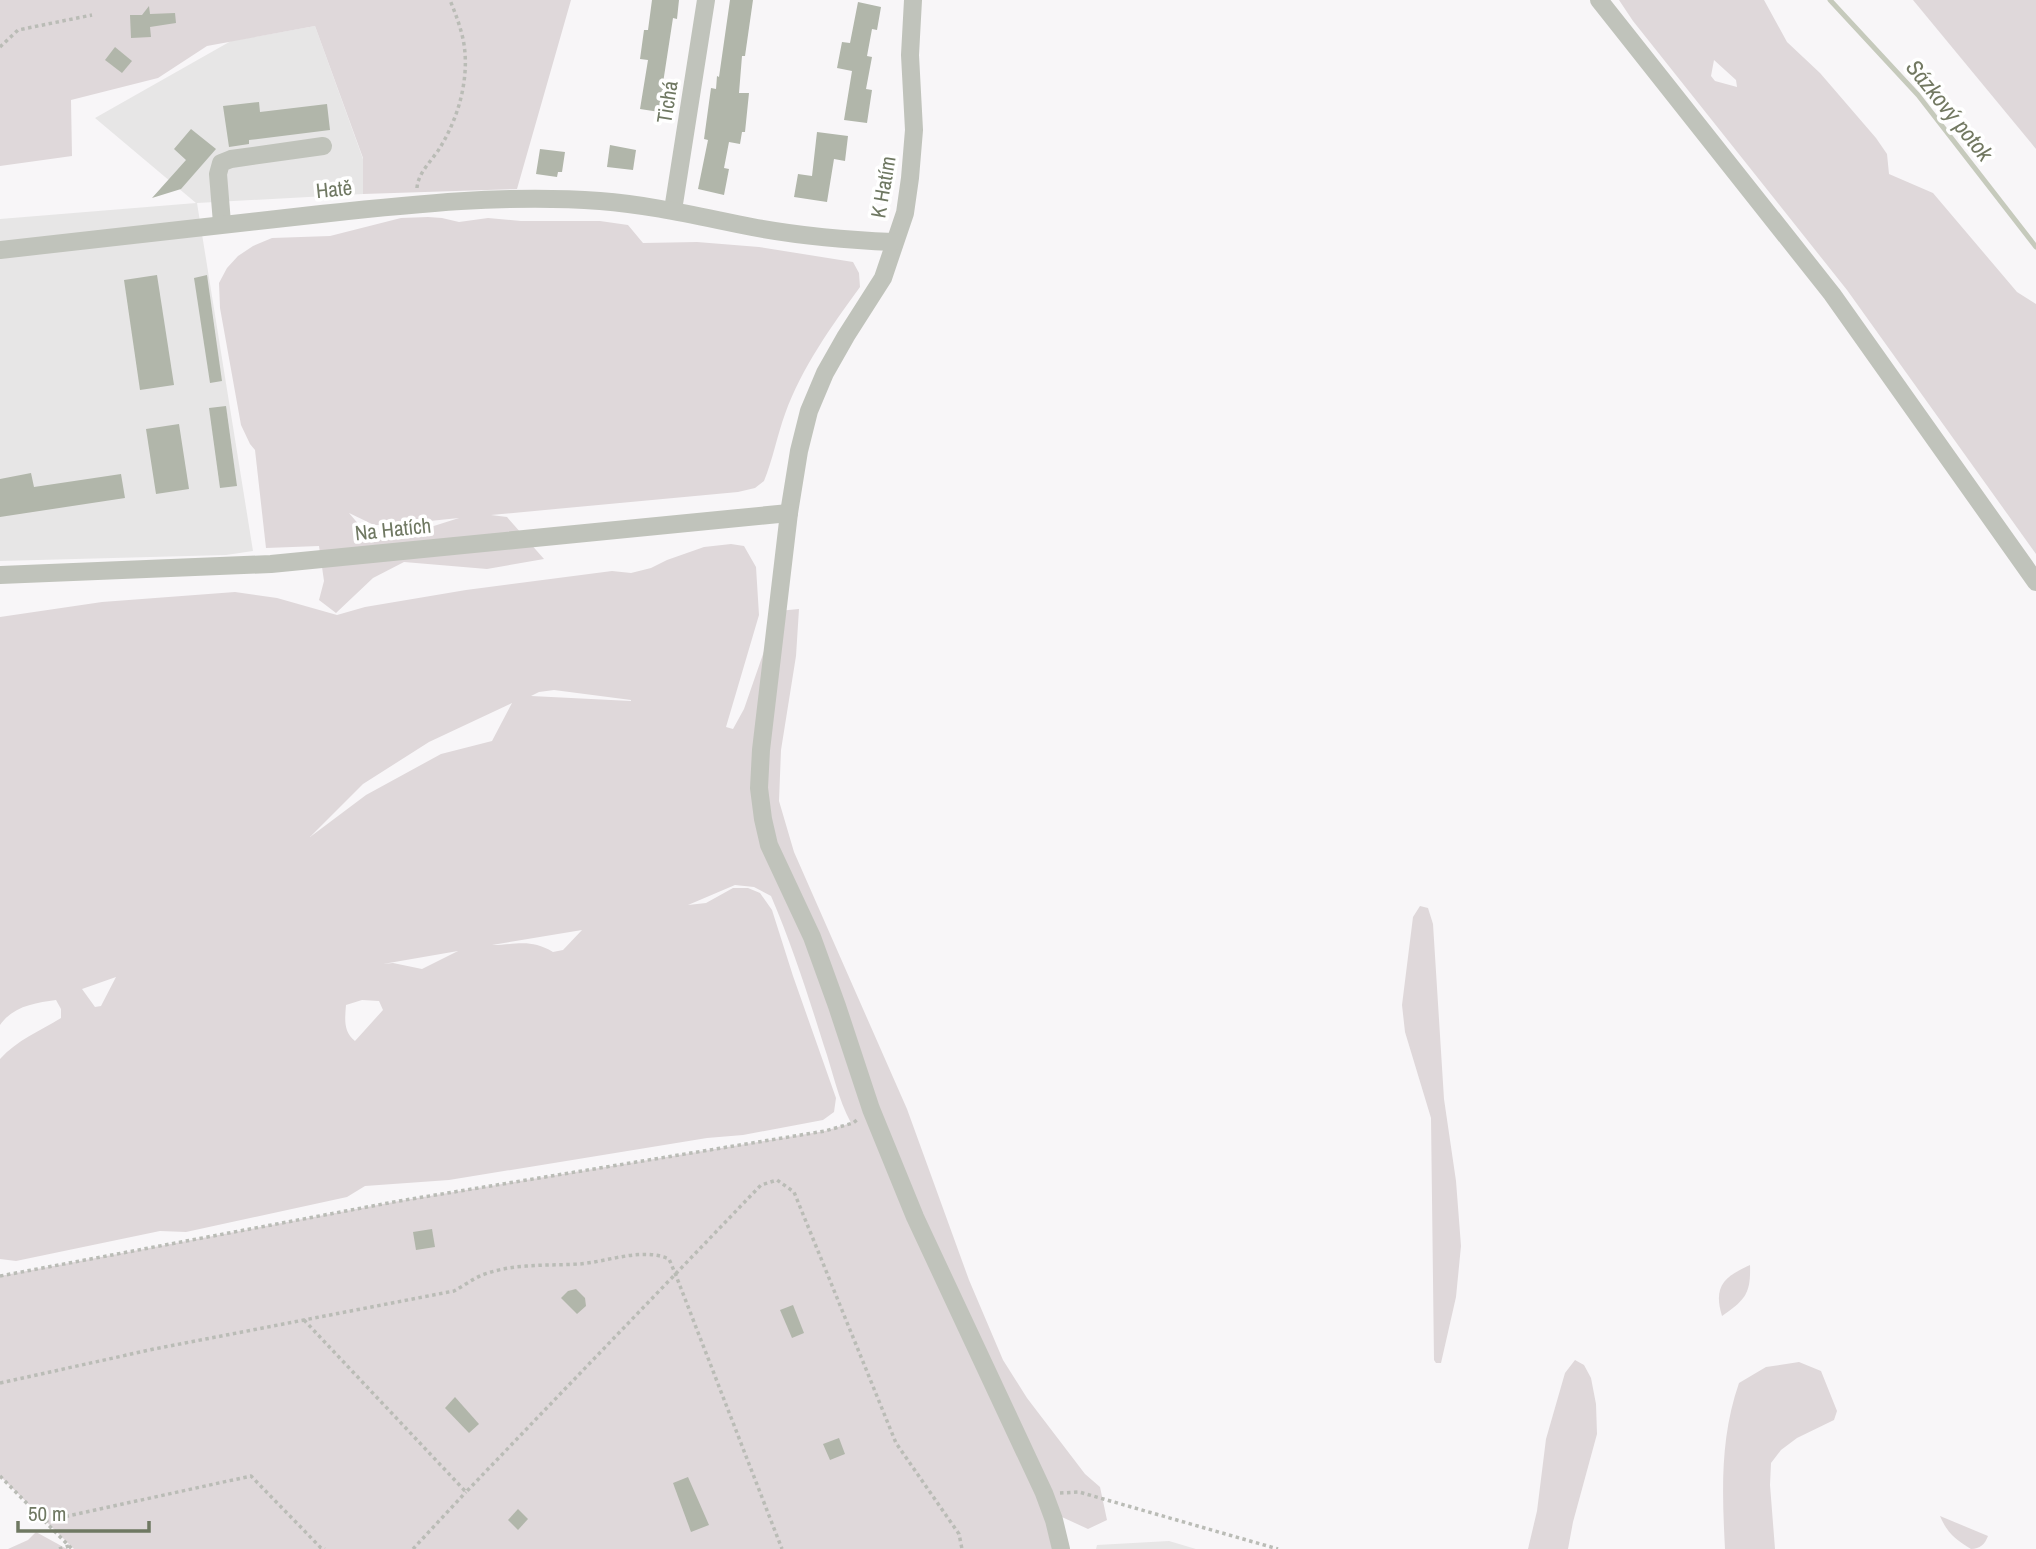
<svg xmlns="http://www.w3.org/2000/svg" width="2036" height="1549" viewBox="0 0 2036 1549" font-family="'Archivo Narrow',sans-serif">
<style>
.built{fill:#e7e6e6}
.green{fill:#dfd8da;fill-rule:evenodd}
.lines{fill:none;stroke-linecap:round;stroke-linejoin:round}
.stream{stroke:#c6cabc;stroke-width:5}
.building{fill:#b1b6aa}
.path{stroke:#babcb6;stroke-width:3.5;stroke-dasharray:3.5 3.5;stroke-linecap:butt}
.minor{stroke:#c0c3bb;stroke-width:18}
.labels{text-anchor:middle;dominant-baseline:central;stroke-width:7;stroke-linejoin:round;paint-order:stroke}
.street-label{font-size:21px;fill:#6f7862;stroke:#fff}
.water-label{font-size:23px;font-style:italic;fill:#727861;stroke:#fff}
</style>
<rect width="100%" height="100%" fill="#f8f6f8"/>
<g class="built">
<polygon points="315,26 363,159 363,194 197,203 253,551 226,555 0,561 0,219 196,203 95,118 231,41"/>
<polygon points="1169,1541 1196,1549 1096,1549 1097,1545"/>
</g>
<g class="green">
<polygon points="0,0 571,0 517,189 363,194 363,158 315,26 207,46 158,78 71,100 72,156 0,166"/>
<path d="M1619 0H1764L1787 42 1820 73 1876 138 1887 154 1889 174 1933 193 2017 292 2036 304V554L1847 290 1633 21ZM1714 60 1736 80 1737 87 1715 81 1711 76Z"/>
<polygon points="1913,0 2036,0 2036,149"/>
<path d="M428 217 442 218 459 222 488 218 521 221H600L628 225 643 243 697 242 759 247 853 262 859 273 860 287C831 327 802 367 785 414 777 436 773 459 764 481L755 488 738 492 491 515 507 517 544 559 487 569 404 562 373 578 336 613 319 600 324 581 319 546 266 548 255 450 250 444 241 425 220 308 219 283 227 268 238 256 253 246 272 238 330 236 401 218ZM349 513 374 525H390L459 518 418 531 367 534Z"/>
<path d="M731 544 744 546 756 567 759 615 726 727 733 729 744 709 778 611 799 609 796 656 781 750 779 801 794 852 907 1109 969 1280 1003 1360 1027 1398 1085 1474 1100 1487 1107 1520 1088 1529 1051 1512 1061 1549H74L0 1476V1276L399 1201 825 1131 851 1123C838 1099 833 1072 824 1046 808 995 792 945 771 896L754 887 735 885 688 905 706 903 733 888H748L760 893 772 910 793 976 836 1098 834 1112 823 1120 743 1135 707 1138 449 1180 365 1186 347 1197 186 1232 160 1231 16 1261 0 1259V1059C17 1040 40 1031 61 1018V1009L56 1000C35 1003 13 1006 0 1025V617L102 602 235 592 277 598 337 615 365 607 466 590 612 571 631 573 651 568 667 560 704 547ZM554 690 631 700V701L531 696 539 692ZM512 703 492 741 441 754 366 795 310 837 363 784 429 742ZM582 930 563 950 553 952C530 938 516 945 492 945ZM458 951 422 969 393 963 383 964ZM116 977 101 1006 95 1007 82 989ZM362 1000 379 1001 383 1010 355 1041C343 1032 345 1018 346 1005Z"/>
<polygon points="1420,906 1428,908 1433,924 1444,1099 1456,1181 1461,1246 1456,1297 1441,1363 1436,1363 1434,1360 1431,1118 1405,1032 1402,1005 1413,917"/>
<path d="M1750 1265C1751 1294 1745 1300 1722 1316 1713 1286 1724 1277 1750 1265Z"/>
<polygon points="1575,1360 1584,1365 1591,1378 1596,1404 1597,1434 1573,1522 1568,1549 1528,1549 1537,1511 1546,1439 1565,1373"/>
<path d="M1799 1362 1821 1371 1837 1411 1834 1420 1797 1438 1781 1450 1771 1463 1770 1485 1775 1549H1725C1722 1491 1720 1438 1739 1383L1766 1367Z"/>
<path d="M1940 1516 1988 1536C1985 1544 1980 1549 1971 1549 1956 1540 1947 1533 1940 1516Z"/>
<polygon points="36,1532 67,1549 8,1549 28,1540"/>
</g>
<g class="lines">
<polyline class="stream" points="1830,0 1918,95 2036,247"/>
</g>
<g class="building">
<polygon points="652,0 679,0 677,19 673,18 663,83 671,84 666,113 640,109 648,60 640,59 644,30 648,30"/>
<polygon points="730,0 753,0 745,56 742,56 739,93 749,93 745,132 742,132 740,144 729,142 724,168 729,169 724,195 698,189 708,140 704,139 711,88 716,89 717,76 719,77"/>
<polygon points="858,2 881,7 877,30 872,29 867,56 872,57 866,89 872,90 867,123 844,120 852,71 837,68 842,42 850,43"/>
<polygon points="149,6 150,14 175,13 176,23 150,27 151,37 131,38 130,15 142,15"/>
<polygon points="115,47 132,61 122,73 105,60"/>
<polygon points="259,102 260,112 327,104 330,130 249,140 249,144 229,147 223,106"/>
<polygon points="191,129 216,149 181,189 152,198 186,160 174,149"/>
<polygon points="817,132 848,136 845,161 834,159 827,202 794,197 798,174 812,176"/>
<polygon points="610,145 636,150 633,170 607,167"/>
<polygon points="540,149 565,152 562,172 558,172 557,177 536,174"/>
<polygon points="157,275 174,385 140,390 124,280"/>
<polygon points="207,275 222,381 210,383 194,278"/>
<polygon points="226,406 237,486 220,488 209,408"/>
<polygon points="179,424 189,489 156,494 146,429"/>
<polygon points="31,473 34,487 121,474 125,498 0,517 0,479"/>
<polygon points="432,1229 435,1247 416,1250 413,1232"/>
<polygon points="576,1289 585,1298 586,1306 577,1314 561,1298 568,1291"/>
<polygon points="793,1305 804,1333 792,1338 780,1310"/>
<polygon points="455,1397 479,1424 469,1433 445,1408"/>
<polygon points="839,1438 845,1454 830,1460 823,1444"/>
<polygon points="688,1477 709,1525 691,1532 673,1483"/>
<polygon points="518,1509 528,1519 518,1530 508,1520"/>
</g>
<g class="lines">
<g class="path">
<polyline points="0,47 18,30 92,15"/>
<path d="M417 188C418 172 433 160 441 146 461 113 472 68 461 31 458 20 454 10 450 0"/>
<polyline points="0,1276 399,1201 825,1131 853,1123 858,1119"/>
<polyline points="304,1320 466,1492 761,1185 777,1180 794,1192 896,1443 959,1534 962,1549"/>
<path d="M0 1383 154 1349 454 1291C463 1286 473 1279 482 1275 514 1263 546 1266 579 1264 607 1262 642 1247 669 1259L675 1273 782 1549"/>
<polyline points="0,1476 72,1549"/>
<polyline points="1060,1493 1079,1492 1278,1549"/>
<polyline points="45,1521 251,1476 321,1548 325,1549"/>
<polyline points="59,1549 69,1546"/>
<polyline points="413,1549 466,1492"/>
</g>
<g class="minor">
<polyline points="913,0 910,55 914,130 910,178 905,213 883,278 846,336 825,373 809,411 799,451 789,513 761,750 759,788 763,819 769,845 812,937 837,1006 871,1109 915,1217 1044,1493 1054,1520 1061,1549"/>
<polyline points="1599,0 1832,294 2036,582"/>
<polyline points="673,210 706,0"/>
<polyline points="222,223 218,174 221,163 231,159 323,146"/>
<path d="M0 250C107 237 214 225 321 214 414 204 507 194 600 201 652 205 701 217 752 227 800 236 845 240 893 242"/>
<polyline points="0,575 271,564 789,513"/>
</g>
</g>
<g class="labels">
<g class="street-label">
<text transform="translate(667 102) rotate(-81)">Tichá</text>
<text transform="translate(883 187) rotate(-80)">K Hatím</text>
<text transform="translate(334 189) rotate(-6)">Hatě</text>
<text transform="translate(393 529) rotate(-6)">Na Hatích</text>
</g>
<g class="water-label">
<text transform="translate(1950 110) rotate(51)">Sázkový potok</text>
</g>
</g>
<path d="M18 1521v10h131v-10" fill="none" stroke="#6f7862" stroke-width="3.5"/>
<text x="28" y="1521" font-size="21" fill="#6f7862" stroke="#ffffff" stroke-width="5" paint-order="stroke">50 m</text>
</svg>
